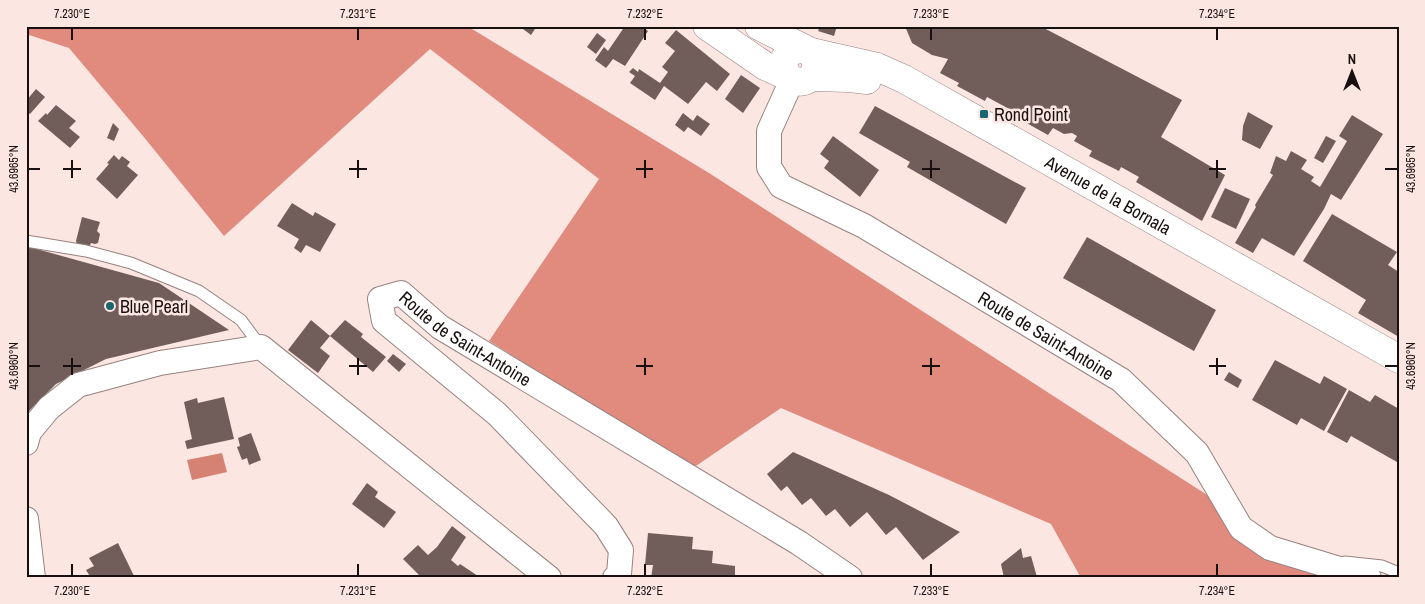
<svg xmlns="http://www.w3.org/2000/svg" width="1425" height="604" viewBox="0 0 1425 604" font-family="'Archivo Narrow',sans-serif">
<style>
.forest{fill:#e08b7e}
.water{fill:#d58174}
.building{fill:#715e5b}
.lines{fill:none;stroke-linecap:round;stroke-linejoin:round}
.service-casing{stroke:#96827f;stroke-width:13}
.minor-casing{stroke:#96827f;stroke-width:26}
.secondary-casing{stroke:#96827f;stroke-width:29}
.service{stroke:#fff;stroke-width:11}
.minor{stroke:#fff;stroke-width:24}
.secondary{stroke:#fff;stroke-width:28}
.ticks{fill:none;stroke:#17100e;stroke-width:2}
.poi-dot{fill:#1a6570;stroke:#fce6e2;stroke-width:2}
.labels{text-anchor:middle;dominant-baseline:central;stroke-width:5;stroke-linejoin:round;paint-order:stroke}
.poi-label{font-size:18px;fill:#17100e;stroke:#fce6e2;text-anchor:start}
.street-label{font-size:18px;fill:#17100e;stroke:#fce6e2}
.neatline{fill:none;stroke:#17100e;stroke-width:2}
.ticks-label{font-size:12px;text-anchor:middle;fill:#17100e}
</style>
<rect width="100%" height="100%" fill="#fce6e2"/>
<polygon class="forest" points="26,26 467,26 709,173 1126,443 1337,578 1081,578 1051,524 781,408 693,468 489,341 599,179 430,49 224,236 143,136 69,48 26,34"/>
<polygon class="water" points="222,453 227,472 192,480 187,460"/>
<g class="building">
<polygon points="519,26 537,26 531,35"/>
<polygon points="625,26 641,26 648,31 625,66 613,59 606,68 595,60 604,47 608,51"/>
<polygon points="820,26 837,26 834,36 818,31"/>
<polygon points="905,26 1040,26 1182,100 1161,137 1225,175 1202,221 1136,182 1139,177 1121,167 1119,171 1089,156 1092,151 1074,141 1077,136 1072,133 1064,134 1053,128 1048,135 1023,121 1024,117 987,97 985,101 957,86 959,83 940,73 948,59 932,55 912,43"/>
<polygon points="676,30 730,74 717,91 706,82 688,104 664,86 655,100 630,83 635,76 629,72 633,68 638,72 639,69 660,83 668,72 662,67 675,51 665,43"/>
<polygon points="597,33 606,40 596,54 587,47"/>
<polygon points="741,75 760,88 743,113 725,99"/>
<polygon points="36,89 45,97 30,114 26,111 26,101"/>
<polygon points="56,105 76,121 69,128 80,137 70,148 38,121 46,113 47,115"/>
<polygon points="875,106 1026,188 1006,224 907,167 910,162 859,133"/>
<polygon points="1248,112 1273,126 1260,149 1242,140 1243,126"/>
<polygon points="683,113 693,121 697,115 710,124 701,136 688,127 684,132 675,125"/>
<polygon points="1352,115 1383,134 1341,200 1331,194 1324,209 1294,256 1262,238 1253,253 1235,243 1256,207 1255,205 1273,175 1270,173 1276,156 1286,161 1291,151 1307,160 1301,169 1314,177 1311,181 1320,187 1347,141 1339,136"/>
<polygon points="113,123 119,129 114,141 107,138"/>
<polygon points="833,136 879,170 860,197 824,168 829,161 820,154"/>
<polygon points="1326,136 1336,141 1323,163 1314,158"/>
<polygon points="114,155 119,160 122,156 130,162 127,166 138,175 117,199 96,179 109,164 107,163"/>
<polygon points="1225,188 1250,199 1236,229 1211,217"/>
<polygon points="292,203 313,216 315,212 336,224 320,252 306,245 301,253 294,248 299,239 277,226"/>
<polygon points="1332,214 1397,252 1388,265 1399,272 1399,337 1358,313 1366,300 1303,261"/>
<polygon points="82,217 100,222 97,231 100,234 98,243 95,244 91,243 88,249 77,244 76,241"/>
<polygon points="1087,237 1216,310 1194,351 1063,278"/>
<polygon points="26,246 159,283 229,330 106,359 56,384 26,414"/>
<polygon points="311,320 330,336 320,348 330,356 318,373 288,350"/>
<polygon points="345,320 363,334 361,337 386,357 373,372 330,336"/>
<polygon points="393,354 406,364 399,372 387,361"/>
<polygon points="1275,360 1320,384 1324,376 1347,389 1324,431 1301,418 1297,425 1252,400"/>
<polygon points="1229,372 1242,380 1238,388 1224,380"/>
<polygon points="1349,390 1370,402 1375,395 1399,409 1399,460 1397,462 1351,436 1347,443 1327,432"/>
<polygon points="224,397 234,439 187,449 185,441 192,439 184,402 197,398 198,403"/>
<polygon points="251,433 261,460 249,465 247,458 242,460 237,447 240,446 238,438"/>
<polygon points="793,452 889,495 960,532 923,560 896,527 886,535 867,512 850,527 835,509 826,516 811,498 802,505 787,486 781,491 767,474"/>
<polygon points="367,483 378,492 375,497 396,512 384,528 352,504"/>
<polygon points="452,526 466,537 451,560 458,566 460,564 481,578 422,578 403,559 418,545 428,555 437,547"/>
<polygon points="648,533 693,537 692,549 713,551 712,563 735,566 735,576 745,576 745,578 651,578 653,565 645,565"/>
<polygon points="118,543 134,576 131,578 91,578 86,570 94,566 89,558"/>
<polygon points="1021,548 1023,558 1031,556 1037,577 1004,578 1001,564"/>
</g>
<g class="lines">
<g class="service-casing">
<g id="service">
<polyline points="26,241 86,251 131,263 199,291 241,320 261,347"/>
<polyline points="1345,562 1382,566 1399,573"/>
</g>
</g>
<g class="minor-casing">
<g id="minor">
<path id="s1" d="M792 80 769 131V167L781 186 864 226 1121 380 1197 453 1241 528 1270 548 1369 578"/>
<polyline points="26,443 29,432 49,408 78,385 160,363 261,347 549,578"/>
<polyline points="26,519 33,578"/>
<path id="s2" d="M615 578 619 574 621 550 606 526 497 414 384 321 380 299 401 293 440 327 799 543 850 578"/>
</g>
</g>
<g class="secondary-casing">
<g id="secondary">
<polyline points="707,26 765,66 787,76"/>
<path d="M759 26 811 52C817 61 818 68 812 77 786 96 768 49 804 49"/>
<path id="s3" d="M811 52 877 67 904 79 1399 359"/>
<polyline points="812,77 849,78 867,80"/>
</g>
</g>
<use href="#service" class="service"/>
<use href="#minor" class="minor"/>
<use href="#secondary" class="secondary"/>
</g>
<path class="ticks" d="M72 28V40M358 28V40M645 28V40M931 28V40M1217 28V40M72 160V178M358 160V178M645 160V178M931 160V178M1217 160V178M28 169H40M63 169H81M349 169H367M636 169H653M922 169H940M1209 169H1226M1385 169H1398M72 358V375M358 358V375M645 358V375M931 358V375M1217 358V375M28 366H40M63 366H81M349 366H367M636 366H653M922 366H940M1209 366H1226M1385 366H1398M72 564V576M358 564V576M645 564V576M931 564V576M1217 564V576"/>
<g class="poi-dot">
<rect x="979" y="109" width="10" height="10" rx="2.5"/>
<circle cx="110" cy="306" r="5"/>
</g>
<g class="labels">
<g class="poi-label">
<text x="994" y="114">Rond Point</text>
<text x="120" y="306">Blue Pearl</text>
</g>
<g class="street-label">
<text stroke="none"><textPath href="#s3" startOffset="332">Avenue de la Bornala</textPath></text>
<text stroke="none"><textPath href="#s1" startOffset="419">Route de Saint-Antoine</textPath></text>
<text stroke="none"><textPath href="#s2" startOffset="484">Route de Saint-Antoine</textPath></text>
</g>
</g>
<rect width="1425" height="604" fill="none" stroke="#fce6e2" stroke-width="55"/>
<g transform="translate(1352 72)" stroke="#fce6e2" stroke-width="4" paint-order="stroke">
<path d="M0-4L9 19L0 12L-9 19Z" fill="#17100e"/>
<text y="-8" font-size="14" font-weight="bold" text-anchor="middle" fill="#17100e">N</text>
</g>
<rect x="28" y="28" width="1370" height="548" class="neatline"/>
<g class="ticks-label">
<text x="72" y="18">7.230°E</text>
<text x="358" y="18">7.231°E</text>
<text x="645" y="18">7.232°E</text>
<text x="931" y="18">7.233°E</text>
<text x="1217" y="18">7.234°E</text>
<text transform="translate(14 169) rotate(-90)" y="4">43.6965°N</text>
<text transform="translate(1411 169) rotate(-90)" y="4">43.6965°N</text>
<text transform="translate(14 366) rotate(-90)" y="4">43.6960°N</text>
<text transform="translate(1411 366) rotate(-90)" y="4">43.6960°N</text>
<text x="72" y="595">7.230°E</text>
<text x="358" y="595">7.231°E</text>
<text x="645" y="595">7.232°E</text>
<text x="931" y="595">7.233°E</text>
<text x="1217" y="595">7.234°E</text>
</g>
</svg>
